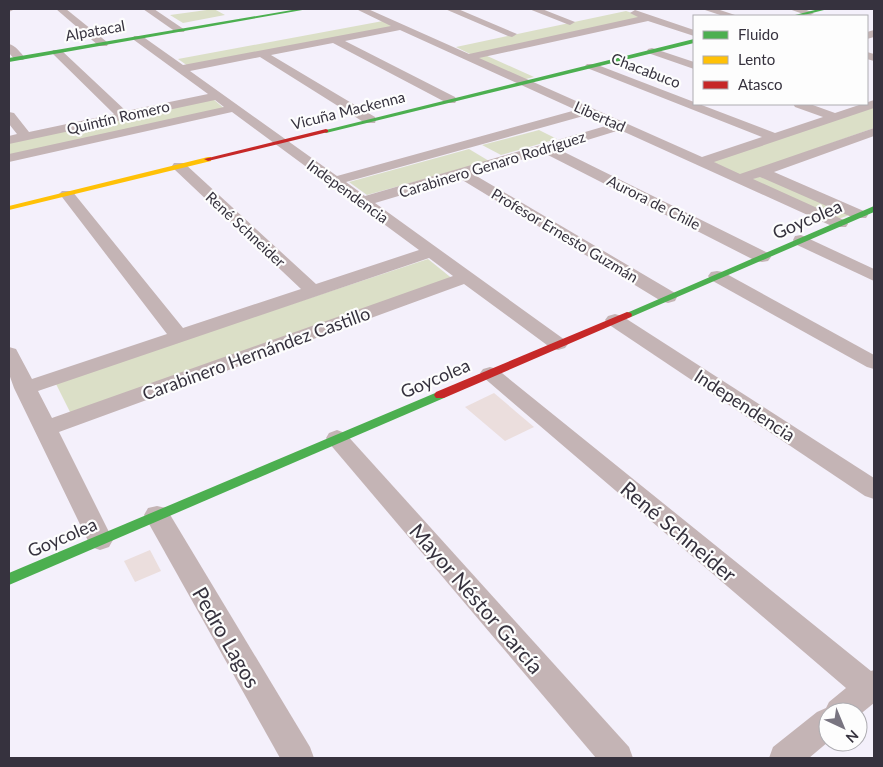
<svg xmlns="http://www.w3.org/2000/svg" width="883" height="767" viewBox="0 0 883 767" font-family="Lato,sans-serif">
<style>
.green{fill:#dbdfc7}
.building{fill:#ebdedd}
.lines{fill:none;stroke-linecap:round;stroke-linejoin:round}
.street{fill:#c4b4b5;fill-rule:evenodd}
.fast{fill:#4caf50;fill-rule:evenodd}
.slow{fill:#ffc107;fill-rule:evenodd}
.jam{fill:#c62828;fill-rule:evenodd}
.labels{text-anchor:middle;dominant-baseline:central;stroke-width:4.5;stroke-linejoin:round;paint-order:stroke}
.far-street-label{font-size:15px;fill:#36323e;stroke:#fdfdfd}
.street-label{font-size:18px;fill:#36323e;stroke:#fdfdfd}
.near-street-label{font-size:21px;fill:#36323e;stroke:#fdfdfd}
</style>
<rect width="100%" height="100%" fill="#f4f0fb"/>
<g class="green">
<polygon points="214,9 225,15 183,23 170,15"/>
<polygon points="626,11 644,17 472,55 456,47"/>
<polygon points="383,21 396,27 188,66 178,59"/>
<polygon points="485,55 534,77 522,80 474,58"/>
<polygon points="213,99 225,109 9,156 9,142"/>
<polygon points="874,107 874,128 756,170 740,175 711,161"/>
<polygon points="539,130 557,139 501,155 482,145"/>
<polygon points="469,149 489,161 367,195 349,182"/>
<polygon points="764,175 852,214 836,220 749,180"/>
<polygon points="428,259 454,280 71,414 55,382"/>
</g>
<g class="building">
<polygon points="494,393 534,427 505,441 465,407"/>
<polygon points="150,550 161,571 135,582 124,561"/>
</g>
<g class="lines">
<g class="street">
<polygon points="9,9 15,9 9,12"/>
<polygon points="56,9 66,9 107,42 108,44 107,46 99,46"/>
<polygon points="143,9 154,9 185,30 184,32 176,32"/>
<path d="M356 9H368L469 54 638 17 630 13 635 10 694 30V36L648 21 479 58 702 157 762 137 587 68 585 66 587 64H595L694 102V104H699L775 133 823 117 795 107 793 104H810L835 113 874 100V108L714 162 740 174 874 128V136L774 172 866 212 868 215 866 218H854L760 177 753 179 846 221 848 224 846 227H834L620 130 558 149 768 253 771 257 768 261 762 262 756 261 544 153 473 174 675 293 677 297 675 301 668 303 661 301 459 178 375 203 565 340 568 344 565 348 558 350 551 348 464 284 59 432 113 540 109 547 100 550 91 547 14 388 9 374V347L16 349 32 379 167 334 62 197 59 194 62 191H72L183 328 301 289 174 169 172 166 174 163H184L316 284 419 250 232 112 9 162V154L224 107 215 100 9 144V136L17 134 9 124V112L14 113 29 132 114 114 53 54 52 52 53 50H61L126 111 208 94 134 40 133 38 134 36H142L183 65 391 26ZM400 30 576 110 337 176 190 71 260 57 365 123H375L376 120 375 117 271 55 333 43 447 103H455L457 100 455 97 345 41ZM587 115 609 125 365 196 346 182ZM429 258 453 276 52 418 38 391Z"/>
<polygon points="445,9 458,9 517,34 512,37 508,36"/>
<polygon points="529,9 542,9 575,22 570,25 567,24"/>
<polygon points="702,9 717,9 738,16 723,16"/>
<polygon points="789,9 804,9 814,13 809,16"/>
<polygon points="874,30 874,37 867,39 867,32"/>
<path d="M9 44C15 45 21 53 25 58L23 60H15L9 53Z"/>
<polygon points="652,48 694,62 694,69 648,53 647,51 648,49"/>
<polygon points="867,52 874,54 874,61 867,59"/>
<polygon points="801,235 874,269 874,281 795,244 793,240 795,236"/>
<polygon points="717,271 723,272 874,355 874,369 867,367 711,280 708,276 711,272"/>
<polygon points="615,314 622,316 874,478 874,499 865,496 608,324 605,320 608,316"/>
<polygon points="490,367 497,369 871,671 874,670 874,703 858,716 858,712 828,712 828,742 809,758 769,758 773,747 817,712 826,708 829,702 846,688 483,377 480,373 483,369"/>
<polygon points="337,430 345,433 629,747 633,758 596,758 329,443 326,438 329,433"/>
<polygon points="157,506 166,508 310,747 314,758 280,758 144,515 148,508"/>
</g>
<g class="fast">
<polygon points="298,9 308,9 9,62 9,58"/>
<polygon points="819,9 828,9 800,16 791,16"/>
<polygon points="694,39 694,43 326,133 322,131"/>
<polygon points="874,206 874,212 631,317 623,317 622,315"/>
<polygon points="440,391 446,395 444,398 9,585 9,573"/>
</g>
<polygon class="slow" points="208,157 211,157 211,161 9,210 9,206"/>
<g class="jam">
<polygon points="326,129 328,130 328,132 208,161 204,159"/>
<polygon points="627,312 631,313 632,315 631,317 444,398 436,398 434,395 436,392"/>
</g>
</g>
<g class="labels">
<g class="far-street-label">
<text transform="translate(95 30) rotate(-10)">Alpatacal</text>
<text transform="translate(646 70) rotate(21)">Chacabuco</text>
<text transform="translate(348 110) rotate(-14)">Vicuña Mackenna</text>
<text transform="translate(600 116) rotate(24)">Libertad</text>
<text transform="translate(118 117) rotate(-13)">Quintín Romero</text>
<text transform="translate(492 164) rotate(-17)">Carabinero Genaro Rodríguez</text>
<text transform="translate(348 191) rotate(36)">Independencia</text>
<text transform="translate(654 202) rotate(27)">Aurora de Chile</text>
<text transform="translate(246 229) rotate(43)">René Schneider</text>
<text transform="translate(565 235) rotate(31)">Profesor Ernesto Guzmán</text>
</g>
<g class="street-label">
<text transform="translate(807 219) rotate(-23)">Goycolea</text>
<text transform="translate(256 353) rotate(-20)">Carabinero Hernández Castillo</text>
<text transform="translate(435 378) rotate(-23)">Goycolea</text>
<text transform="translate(745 405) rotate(33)">Independencia</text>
<text transform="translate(62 537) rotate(-23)">Goycolea</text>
</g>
<g class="near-street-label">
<text transform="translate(679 531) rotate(40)">René Schneider</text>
<text transform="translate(477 598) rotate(49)">Mayor Néstor García</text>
<text transform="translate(227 637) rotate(60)">Pedro Lagos</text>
</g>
</g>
<rect width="883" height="767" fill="none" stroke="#36323e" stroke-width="20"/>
<rect x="693" y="15" width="175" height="90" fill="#fdfdfd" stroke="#adacb1"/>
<rect x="703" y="31" width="25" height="8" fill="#4caf50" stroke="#adacb1"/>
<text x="738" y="40" font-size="15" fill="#36323e">Fluido</text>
<rect x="703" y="56" width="25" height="8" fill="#ffc107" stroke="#adacb1"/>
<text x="738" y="65" font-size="15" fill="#36323e">Lento</text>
<rect x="703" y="81" width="25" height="8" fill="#c62828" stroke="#adacb1"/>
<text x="738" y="90" font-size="15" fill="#36323e">Atasco</text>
<g transform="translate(843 727) rotate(136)"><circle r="24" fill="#fdfdfd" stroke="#adacb1"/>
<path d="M0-4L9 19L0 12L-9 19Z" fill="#787480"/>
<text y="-8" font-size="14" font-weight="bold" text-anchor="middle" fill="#36323e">N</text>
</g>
</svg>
